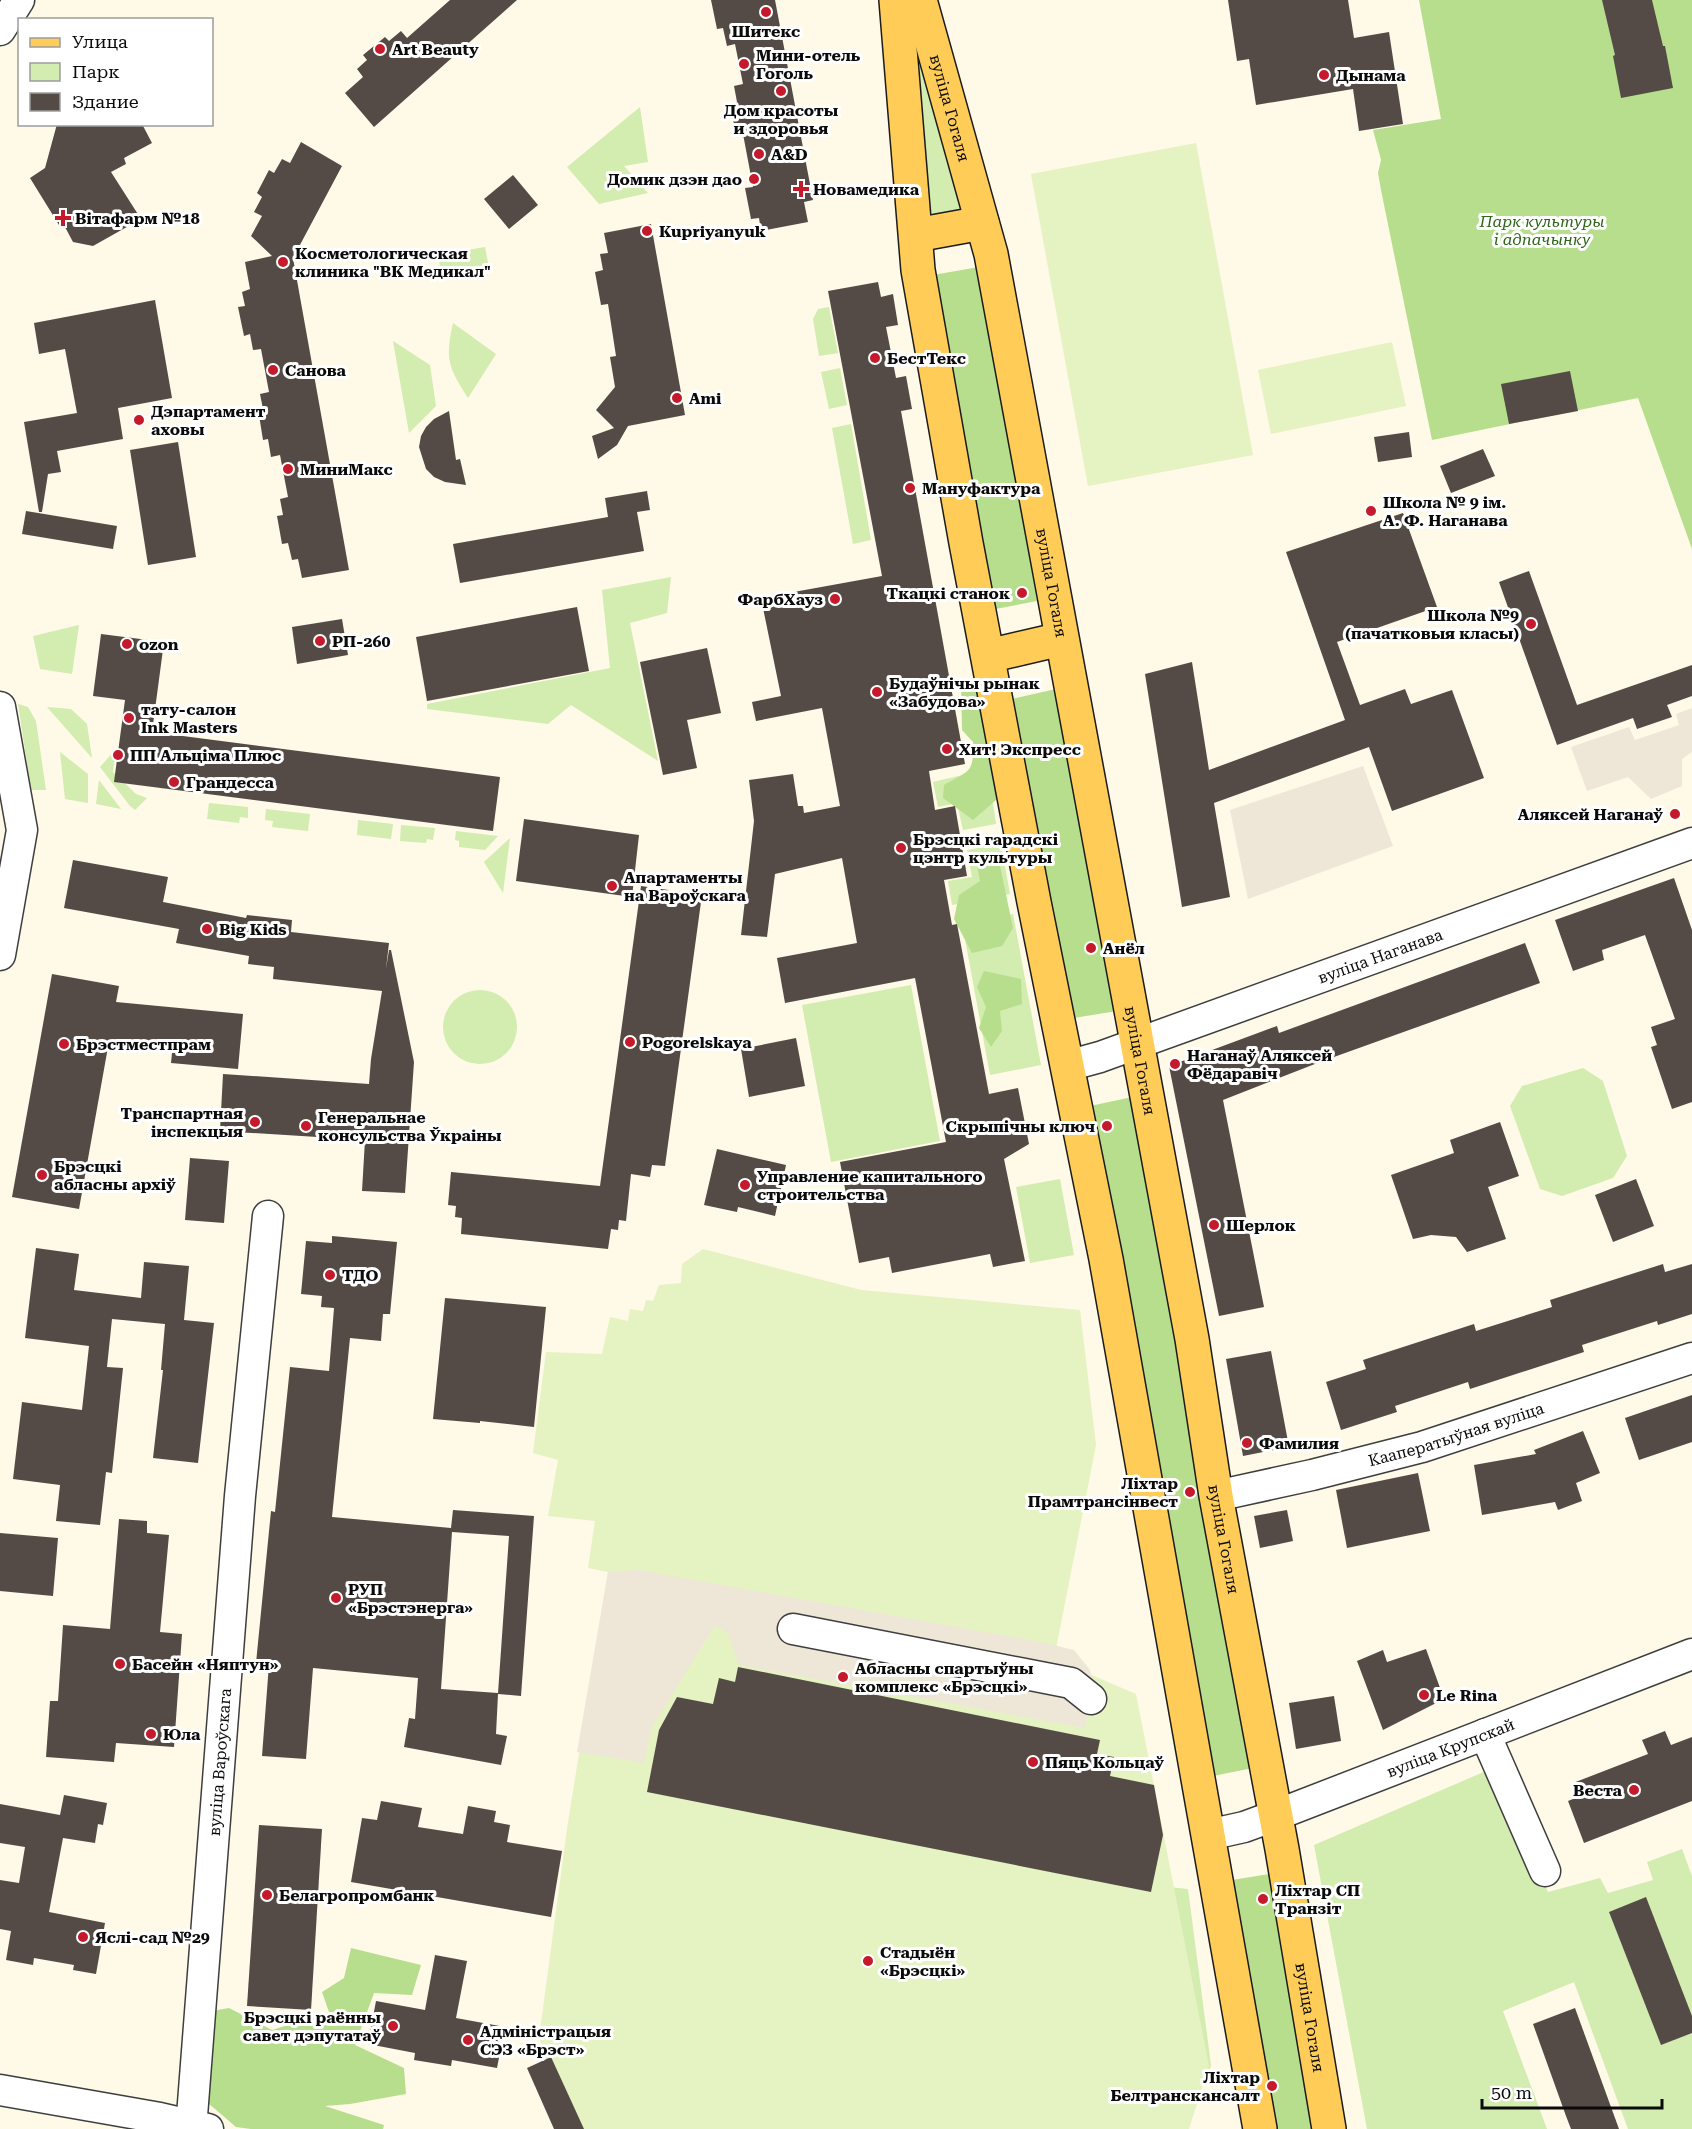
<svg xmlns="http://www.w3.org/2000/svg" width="1692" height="2129" viewBox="0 0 1692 2129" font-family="'Roboto Serif',serif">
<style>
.green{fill:#d3ecaf}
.forest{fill:#b7de8d}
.pitch{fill:#e5f2c2}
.plaza{fill:#eee7d8}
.building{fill:#544b46;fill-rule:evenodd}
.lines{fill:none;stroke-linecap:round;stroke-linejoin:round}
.minor-casing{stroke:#3e3e3e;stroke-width:33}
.major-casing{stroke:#1c1c1c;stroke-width:36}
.minor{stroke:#fff;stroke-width:30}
.major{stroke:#ffcc58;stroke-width:33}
.poi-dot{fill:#c5192c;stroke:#fff;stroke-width:2}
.labels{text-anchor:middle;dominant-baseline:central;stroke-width:6;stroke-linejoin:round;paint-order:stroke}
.poi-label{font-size:16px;font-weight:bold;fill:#0b0b0b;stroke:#fff;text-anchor:start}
.street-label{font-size:16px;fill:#0b0b0b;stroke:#fff}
.park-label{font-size:16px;font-style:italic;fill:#2d6617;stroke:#fff}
</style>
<rect width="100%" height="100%" fill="#fff9e8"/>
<g class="green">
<polygon points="907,4 964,201 958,214 935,216 926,205"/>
<polygon points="640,107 648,162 624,166 648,193 599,204 567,167"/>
<polygon points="485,247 490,272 442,279 438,255"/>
<polygon points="829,307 838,353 819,356 813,319 818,309"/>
<path d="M453 323 496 354 468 398C448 367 445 359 453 323Z"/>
<polygon points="393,341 430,365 436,406 409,433"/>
<polygon points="840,368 847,405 829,409 821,372"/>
<polygon points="851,424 871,540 853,544 832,428"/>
<polygon points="671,577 667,613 630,623 658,761 571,705 548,724 427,709 427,704 610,668 602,590"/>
<polygon points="79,625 72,674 40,669 33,636"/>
<polygon points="18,704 28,707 36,721 46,790 31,790"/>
<polygon points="47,707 71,709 87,724 92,758"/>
<polygon points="116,749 113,772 136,794 147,798 135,810 130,806 100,767"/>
<polygon points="60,752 88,774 88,803 65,799"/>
<polygon points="988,769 996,824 963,830 957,803 938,807 933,782"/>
<polygon points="99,780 121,809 96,804"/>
<polygon points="209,803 248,807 248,818 240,817 239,823 207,819"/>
<polygon points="266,809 310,814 308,831 272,827 273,821 265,820"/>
<polygon points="358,820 393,824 391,839 357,835"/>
<polygon points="401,825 435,828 433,840 427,839 426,843 400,841"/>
<polygon points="456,831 498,836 485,850 459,847 459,841 455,840"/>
<polygon points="510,838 503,893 484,862"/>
<polygon points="1001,844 1010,894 952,905 948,881 972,877 967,850"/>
<polygon points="1013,914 1041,1065 990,1075 962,923"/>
<polygon points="911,985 940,1141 831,1162 802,1005"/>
<circle cx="480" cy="1027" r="37"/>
<polygon points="1583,1068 1603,1081 1627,1156 1613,1178 1562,1196 1540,1189 1510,1106 1522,1086"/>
<polygon points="1060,1179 1074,1255 1030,1263 1016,1187"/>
<polygon points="1493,1768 1548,1892 1600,1878 1608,1893 1653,1880 1647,1862 1682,1849 1692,1876 1692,2129 1628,2129 1574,1982 1503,2011 1547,2129 1367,2129 1314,1845"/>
<polygon points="1168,1887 1188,1889 1211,2065 1206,2082 1194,2077"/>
</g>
<g class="forest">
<polygon points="1419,0 1692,0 1692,549 1638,398 1432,440 1381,190 1378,173 1381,160 1373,130 1441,119"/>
<polygon points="979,267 1037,601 990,610 933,275"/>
<path d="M975 678 983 693 1004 793 973 820 943 798 944 785C970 770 974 773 973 742L962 730 961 682Z"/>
<polygon points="1056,689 1117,1011 1067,1019 1007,700"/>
<polygon points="987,854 1000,866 1013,928 1002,946 972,953 954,919 959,895 980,881 976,860"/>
<polygon points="984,971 1021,979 1022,1004 1000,1011 1002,1031 991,1047 979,1028 986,1007 977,987"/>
<polygon points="1137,1096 1258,1767 1213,1776 1090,1106"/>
<polygon points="1275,1873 1320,2129 1271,2129 1226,1881"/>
<polygon points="351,1948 421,1965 412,1995 374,1993 355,2045 404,2068 406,2094 350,2104 325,2106 384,2125 383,2129 251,2129 236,2127 208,2103 206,2012 229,2008 272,2030 329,2012 322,1992 344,1978"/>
</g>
<g class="pitch">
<polygon points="1196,143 1253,455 1088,486 1031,174"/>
<polygon points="1392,342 1406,406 1271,434 1258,370"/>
<polygon points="703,1249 861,1290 1080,1310 1096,1445 1054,1659 1136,1694 1209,2066 1189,2129 570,2129 539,2038 567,1829 608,1572 588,1568 595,1521 548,1516 558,1460 533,1453 546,1352 602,1354 610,1317 628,1321 630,1309 643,1311 646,1300 653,1301 659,1285 681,1283 682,1264"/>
</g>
<g class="plaza">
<polygon points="1692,708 1692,752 1682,759 1682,786 1651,799 1628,777 1587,791 1571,747 1629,727 1635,740 1679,725 1676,714"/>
<polygon points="1363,766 1393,846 1248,899 1230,810"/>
<polygon points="639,1570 1041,1642 1074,1650 1090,1670 1093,1686 1085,1728 739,1665 728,1633 715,1625 651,1729 644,1763 577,1752 608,1572"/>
</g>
<g class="building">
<polygon points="450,0 517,0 374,127 345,93 363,77 357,69 367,60 363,55 385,37 389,41 401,31 407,38"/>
<polygon points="711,0 775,0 813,200 804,202 808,222 761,231 759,218 751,219 745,188 753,187 743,134 736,135 730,104 737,102 734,86 743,84 735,44 727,46 723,28 717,29"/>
<polygon points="1228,0 1348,0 1354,38 1389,32 1403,124 1359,131 1353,89 1256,105 1249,59 1237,61"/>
<polygon points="1602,0 1652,0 1663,46 1665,46 1673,88 1621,98 1613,56 1615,55"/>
<polygon points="57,124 142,124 152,143 124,158 126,164 111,172 141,219 93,246 73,242 65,227 59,225 30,178 45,168"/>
<polygon points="301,142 342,166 293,258 349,570 302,578 298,559 292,560 288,543 282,544 277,516 283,515 280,499 288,497 280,455 271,457 268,439 263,440 259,415 264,414 260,394 269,392 261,349 253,350 250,334 244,336 238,307 245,306 242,292 250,289 245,262 272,256 251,236 262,216 254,212 262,197 257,193 269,170 274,173 282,159 290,163"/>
<polygon points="513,175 538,205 509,229 484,199"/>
<polygon points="651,224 685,415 628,426 617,445 598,459 592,436 614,428 596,410 615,387 610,357 616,356 608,304 601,305 595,272 603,270 600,254 608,253 604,233"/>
<polygon points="878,282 881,297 893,294 898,325 886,327 896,378 906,376 912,409 901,411 965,764 929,771 935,810 955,806 967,876 944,880 952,925 957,924 989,1094 1018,1088 1029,1144 1004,1159 1025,1261 993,1267 990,1254 892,1273 889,1257 859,1263 840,1162 946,1142 915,978 785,1003 777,958 857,943 842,858 775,874 767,937 741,935 754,821 749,780 793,774 798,806 803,806 804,813 840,806 822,708 756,721 752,702 781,696 761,598 882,576 828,291"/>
<polygon points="155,300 172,398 118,408 123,439 57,451 61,472 48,474 42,512 39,512 24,422 77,413 65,349 39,354 34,323"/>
<polygon points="1570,371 1578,411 1509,424 1501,384"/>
<polygon points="449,411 456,460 460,459 466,485 445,482 434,477 426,469 419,447 421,436 426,427 434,419"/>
<polygon points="1409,432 1412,457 1378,462 1374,437"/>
<polygon points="178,442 196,557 148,565 130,450"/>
<polygon points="1483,449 1495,476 1451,493 1440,466"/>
<polygon points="647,491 650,510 637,512 644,551 460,583 453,544 608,517 605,498"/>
<polygon points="26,511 117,526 113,549 22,534"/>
<polygon points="1403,513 1437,607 1337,642 1360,705 1405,689 1411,704 1452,690 1484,778 1392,811 1369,747 1214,803 1230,897 1182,907 1145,674 1192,662 1209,770 1345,720 1286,552"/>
<polygon points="1529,571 1577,705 1692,665 1692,696 1667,705 1672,717 1637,729 1633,718 1557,745 1499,582"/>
<polygon points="577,607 589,671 427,701 416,637"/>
<polygon points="342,619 348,655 297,664 292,627"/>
<polygon points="101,634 164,642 152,732 500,777 493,831 114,782 125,700 93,696"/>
<polygon points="707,648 721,713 687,720 697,768 663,775 640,662"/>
<polygon points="524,819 639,835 632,897 516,881"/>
<polygon points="73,860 168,877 163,902 246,918 247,915 292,920 291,932 389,943 386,969 389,950 391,950 414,1062 405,1193 362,1191 365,1140 220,1131 223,1074 369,1084 371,1059 382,991 273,979 274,967 248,964 249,956 176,943 179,929 64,908"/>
<polygon points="1674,878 1692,930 1692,1102 1672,1109 1651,1047 1657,1045 1651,1027 1675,1019 1645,935 1602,950 1604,960 1573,971 1555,920"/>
<polygon points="641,886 689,893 688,900 701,902 665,1166 652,1165 650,1177 631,1174 626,1221 619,1220 618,1230 611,1229 608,1249 461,1234 462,1218 455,1217 456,1206 448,1205 451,1172 600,1186"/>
<polygon points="1525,943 1540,983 1320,1062 1223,1100 1264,1307 1219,1316 1169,1066 1277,1026 1279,1033"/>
<polygon points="52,974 119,986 116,1002 243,1014 238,1069 171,1063 172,1053 108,1047 79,1209 12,1197"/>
<polygon points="796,1038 805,1086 749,1097 741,1049"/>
<polygon points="1500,1122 1519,1176 1488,1187 1506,1239 1467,1252 1456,1237 1431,1235 1413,1239 1391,1175 1454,1153 1450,1140"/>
<polygon points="717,1149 786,1165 775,1216 738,1207 737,1212 704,1205"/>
<polygon points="190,1158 229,1161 224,1223 185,1220"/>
<polygon points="1636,1179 1654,1226 1613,1242 1595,1195"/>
<path d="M332 1236 397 1242 390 1314H383L381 1341 350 1338 332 1517 451 1528 453 1510 534 1516 521 1696 498 1694 496 1734 507 1736 501 1765 404 1747 409 1718 415 1719 418 1678 313 1668 306 1759 262 1756 269 1664 256 1663 271 1511 275 1512 290 1367 329 1371 334 1308 321 1307 322 1296 301 1294 306 1241 332 1243ZM452 1532 509 1536 498 1693 441 1689Z"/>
<polygon points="36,1248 79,1254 74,1290 141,1298 144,1262 189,1266 184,1320 214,1323 198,1463 153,1458 163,1370 161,1370 165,1324 112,1319 107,1367 123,1368 112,1473 106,1472 100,1525 56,1521 60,1485 13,1479 22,1402 82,1410 89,1346 25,1338"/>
<polygon points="1663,1264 1665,1272 1692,1264 1692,1314 1658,1325 1657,1321 1582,1345 1584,1352 1470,1389 1468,1382 1395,1406 1397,1412 1341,1430 1326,1382 1366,1369 1363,1360 1474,1324 1476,1331 1552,1307 1550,1300"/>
<polygon points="445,1298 546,1307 534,1427 480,1421 480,1423 433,1419"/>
<polygon points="1271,1351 1289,1447 1243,1456 1226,1359"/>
<polygon points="1692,1395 1692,1442 1639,1460 1625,1418"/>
<polygon points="1583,1431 1600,1473 1576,1483 1582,1501 1558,1510 1555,1502 1482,1515 1474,1465 1536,1454 1534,1450"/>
<polygon points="1418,1473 1430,1531 1347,1548 1336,1490"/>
<polygon points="1287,1510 1293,1541 1260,1548 1254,1516"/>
<polygon points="119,1519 147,1521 147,1533 169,1535 160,1632 182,1634 174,1747 116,1743 114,1762 46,1757 50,1701 58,1701 63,1625 110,1629"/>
<polygon points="0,1533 58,1538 53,1596 0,1591"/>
<polygon points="1426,1649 1444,1699 1383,1730 1357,1661 1383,1650 1387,1662"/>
<polygon points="738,1667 1100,1740 1097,1754 1114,1757 1110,1776 1154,1785 1163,1835 1151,1892 647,1792 659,1730 677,1697 713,1704 719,1678 735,1682"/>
<polygon points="1334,1696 1341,1741 1296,1749 1289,1703"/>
<polygon points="1665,1731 1671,1745 1692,1737 1692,1801 1584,1843 1568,1801 1578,1797 1573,1783 1648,1754 1642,1740"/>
<polygon points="64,1795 107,1803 103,1825 98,1824 95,1843 63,1838 49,1912 105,1923 96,1974 73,1970 74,1965 34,1958 33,1965 6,1960 11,1931 0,1929 0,1880 19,1883 25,1847 0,1843 0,1804 60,1815"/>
<polygon points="381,1801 422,1808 418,1827 463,1834 468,1806 496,1811 494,1822 510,1825 507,1842 562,1851 551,1917 351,1882 362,1818 377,1820"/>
<polygon points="259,1825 322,1829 311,2010 247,2006"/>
<polygon points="1646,1897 1692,2016 1692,2033 1661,2045 1609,1912"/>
<polygon points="435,1955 467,1961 456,2018 505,2027 497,2068 452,2060 451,2066 414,2060 415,2053 368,2044 376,2001 425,2010"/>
<polygon points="1575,2008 1619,2129 1571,2129 1566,2116 1533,2024"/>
<polygon points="551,2057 584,2129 554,2129 527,2068"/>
</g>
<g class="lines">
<g class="minor-casing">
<g id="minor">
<polyline points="0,30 19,0"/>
<polyline points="0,707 22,830 0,955"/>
<path id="s1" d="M1067 1066 1100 1057 1692 843"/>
<path id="s2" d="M1216 1496 1312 1475 1422 1447 1692 1358"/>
<polyline points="793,1629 1071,1683 1091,1699"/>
<polyline points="1485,1734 1545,1871"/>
<path id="s3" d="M1208 1835 1244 1827 1274 1816 1692 1654"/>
<polyline points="0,2090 160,2118 208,2129"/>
<path id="s4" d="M191 2129 240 1496 268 1216"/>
</g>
</g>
<g class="major-casing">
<g id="major">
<polyline points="896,0 918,270 966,543 1034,902 1106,1259 1260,2129"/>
<path id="s5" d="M920 0 991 254 1192 1339 1216 1496 1282 1849 1329 2129"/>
<polyline points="916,235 982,223"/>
<polyline points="988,656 1061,639"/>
</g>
</g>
<use href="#minor" class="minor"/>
<use href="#major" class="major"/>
</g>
<g class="poi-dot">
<circle cx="766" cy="12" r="6"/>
<circle cx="380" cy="49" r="6"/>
<circle cx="744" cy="64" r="6"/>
<circle cx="1324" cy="75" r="6"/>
<circle cx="781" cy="91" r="6"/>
<circle cx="759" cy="154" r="6"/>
<circle cx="754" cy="179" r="6"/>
<path d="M798 180h6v6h6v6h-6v6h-6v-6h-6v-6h6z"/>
<path d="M60 209h6v6h6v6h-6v6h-6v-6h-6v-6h6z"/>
<circle cx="647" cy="231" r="6"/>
<circle cx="283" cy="262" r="6"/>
<circle cx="875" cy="358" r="6"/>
<circle cx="273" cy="370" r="6"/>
<circle cx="677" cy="398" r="6"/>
<circle cx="139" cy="420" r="6"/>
<circle cx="288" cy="469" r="6"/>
<circle cx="910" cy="488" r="6"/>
<circle cx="1371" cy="511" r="6"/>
<circle cx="1022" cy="593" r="6"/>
<circle cx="835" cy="599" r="6"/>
<circle cx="1531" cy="624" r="6"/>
<circle cx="320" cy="641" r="6"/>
<circle cx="127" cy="644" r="6"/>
<circle cx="877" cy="692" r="6"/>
<circle cx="129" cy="718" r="6"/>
<circle cx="947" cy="749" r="6"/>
<circle cx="118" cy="755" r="6"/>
<circle cx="174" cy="782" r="6"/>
<circle cx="1675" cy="814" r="6"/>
<circle cx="901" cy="848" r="6"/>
<circle cx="612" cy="886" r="6"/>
<circle cx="207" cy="929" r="6"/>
<circle cx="1091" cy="948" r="6"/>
<circle cx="630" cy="1042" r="6"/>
<circle cx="64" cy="1044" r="6"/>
<circle cx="1175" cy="1064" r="6"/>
<circle cx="255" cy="1122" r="6"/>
<circle cx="306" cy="1126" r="6"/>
<circle cx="1107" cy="1126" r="6"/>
<circle cx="42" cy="1175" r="6"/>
<circle cx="745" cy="1185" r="6"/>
<circle cx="1214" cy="1225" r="6"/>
<circle cx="330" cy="1275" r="6"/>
<circle cx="1247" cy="1443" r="6"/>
<circle cx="1190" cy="1492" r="6"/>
<circle cx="336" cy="1598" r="6"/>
<circle cx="120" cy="1664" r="6"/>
<circle cx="843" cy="1677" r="6"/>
<circle cx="1424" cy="1695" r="6"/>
<circle cx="151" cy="1734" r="6"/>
<circle cx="1033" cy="1762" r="6"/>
<circle cx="1634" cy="1790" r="6"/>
<circle cx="267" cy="1895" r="6"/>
<circle cx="1263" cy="1899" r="6"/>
<circle cx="83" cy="1937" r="6"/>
<circle cx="868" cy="1961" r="6"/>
<circle cx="393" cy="2026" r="6"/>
<circle cx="468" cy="2040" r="6"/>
<circle cx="1272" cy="2086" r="6"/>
</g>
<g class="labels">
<g class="poi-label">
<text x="766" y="31" text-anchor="middle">Шитекс</text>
<text x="392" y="49">Art Beauty</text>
<text x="756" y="55">Мини-отель<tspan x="756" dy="18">Гоголь</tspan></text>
<text x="1336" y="75">Дынама</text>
<text x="781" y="110" text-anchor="middle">Дом красоты<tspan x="781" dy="18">и здоровья</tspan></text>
<text x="771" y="154">A&amp;D</text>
<text x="742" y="179" text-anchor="end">Домик дзэн дао</text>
<text x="813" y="189">Новамедика</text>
<text x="75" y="218">Вітафарм №18</text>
<text x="659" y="231">Kupriyanyuk</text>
<text x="295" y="253">Косметологическая<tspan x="295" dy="18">клиника "ВК Медикал"</tspan></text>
<text x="887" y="358">БестТекс</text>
<text x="285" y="370">Санова</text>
<text x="689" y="398">Ami</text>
<text x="151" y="411">Дэпартамент<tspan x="151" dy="18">аховы</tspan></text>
<text x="300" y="469">МиниМакс</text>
<text x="922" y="488">Мануфактура</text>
<text x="1383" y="502">Школа № 9 ім.<tspan x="1383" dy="18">А. Ф. Наганава</tspan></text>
<text x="1010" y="593" text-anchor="end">Ткацкі станок</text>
<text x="823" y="599" text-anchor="end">ФарбХауз</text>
<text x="1519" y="615" text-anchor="end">Школа №9<tspan x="1519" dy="18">(пачатковыя класы)</tspan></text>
<text x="332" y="641">РП-260</text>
<text x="139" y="644">ozon</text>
<text x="889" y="683">Будаўнічы рынак<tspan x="889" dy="18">«Забудова»</tspan></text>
<text x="141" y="709">тату-салон<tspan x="141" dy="18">Ink Masters</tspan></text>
<text x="959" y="749">Хит! Экспресс</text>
<text x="130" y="755">ПП Альціма Плюс</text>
<text x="186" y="782">Грандесса</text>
<text x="1663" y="814" text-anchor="end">Аляксей Наганаў</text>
<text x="913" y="839">Брэсцкі гарадскі<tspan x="913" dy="18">цэнтр культуры</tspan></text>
<text x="624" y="877">Апартаменты<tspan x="624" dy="18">на Вароўскага</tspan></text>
<text x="219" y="929">Big Kids</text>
<text x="1103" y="948">Анёл</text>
<text x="642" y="1042">Pogorelskaya</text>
<text x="76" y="1044">Брэстместпрам</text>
<text x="1187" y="1055">Наганаў Аляксей<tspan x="1187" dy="18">Фёдаравіч</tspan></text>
<text x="243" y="1113" text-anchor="end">Транспартная<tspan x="243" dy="18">інспекцыя</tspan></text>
<text x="318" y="1117">Генеральнае<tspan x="318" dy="18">консульства Ўкраіны</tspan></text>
<text x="1095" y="1126" text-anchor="end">Скрыпічны ключ</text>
<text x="54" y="1166">Брэсцкі<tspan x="54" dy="18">абласны архіў</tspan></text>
<text x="757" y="1176">Управление капитального<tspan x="757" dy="18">строительства</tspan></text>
<text x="1226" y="1225">Шерлок</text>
<text x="342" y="1275">ТДО</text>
<text x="1259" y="1443">Фамилия</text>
<text x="1178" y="1483" text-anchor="end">Ліхтар<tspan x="1178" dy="18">Прамтрансінвест</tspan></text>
<text x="348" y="1589">РУП<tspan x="348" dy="18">«Брэстэнерга»</tspan></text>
<text x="132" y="1664">Басейн «Няптун»</text>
<text x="855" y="1668">Абласны спартыўны<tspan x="855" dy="18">комплекс «Брэсцкі»</tspan></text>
<text x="1436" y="1695">Le Rina</text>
<text x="163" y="1734">Юла</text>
<text x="1045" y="1762">Пяць Кольцаў</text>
<text x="1622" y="1790" text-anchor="end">Веста</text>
<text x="1275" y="1890">Ліхтар СП<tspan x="1275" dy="18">Транзіт</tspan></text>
<text x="279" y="1895">Белагропромбанк</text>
<text x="95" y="1937">Яслі-сад №29</text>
<text x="880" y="1952">Стадыён<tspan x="880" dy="18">«Брэсцкі»</tspan></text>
<text x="381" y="2017" text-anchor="end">Брэсцкі раённы<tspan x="381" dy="18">савет дэпутатаў</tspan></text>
<text x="480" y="2031">Адміністрацыя<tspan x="480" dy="18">СЭЗ «Брэст»</tspan></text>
<text x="1260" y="2077" text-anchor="end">Ліхтар<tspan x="1260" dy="18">Белтранскансалт</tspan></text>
</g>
<g class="street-label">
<text stroke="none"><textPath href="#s5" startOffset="112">вуліца Гогаля</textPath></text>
<text stroke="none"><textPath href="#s5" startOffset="598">вуліца Гогаля</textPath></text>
<text stroke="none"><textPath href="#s1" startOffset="332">вуліца Наганава</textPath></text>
<text stroke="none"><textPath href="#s5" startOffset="1084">вуліца Гогаля</textPath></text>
<text stroke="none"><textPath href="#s2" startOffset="248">Кааператыўная вуліца</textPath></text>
<text stroke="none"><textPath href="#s5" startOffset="1570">вуліца Гогаля</textPath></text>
<text stroke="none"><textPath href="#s3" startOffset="258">вуліца Крупскай</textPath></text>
<text stroke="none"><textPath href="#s4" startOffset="368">вуліца Вароўскага</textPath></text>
<text stroke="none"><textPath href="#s5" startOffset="2056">вуліца Гогаля</textPath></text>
</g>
<g class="park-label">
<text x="1542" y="221">Парк культуры<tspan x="1542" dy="18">і адпачынку</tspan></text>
</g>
</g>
<rect x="18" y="18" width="195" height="108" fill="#ffffff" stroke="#9d9d9d" stroke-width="1.5"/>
<rect x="30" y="38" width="30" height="9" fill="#ffcc58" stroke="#9d9d9d" stroke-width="1.5"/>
<text x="72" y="48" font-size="18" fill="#0b0b0b">Улица</text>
<rect x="30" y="63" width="30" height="18" fill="#d3ecaf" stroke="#9d9d9d" stroke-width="1.5"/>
<text x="72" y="78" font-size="18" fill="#0b0b0b">Парк</text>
<rect x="30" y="93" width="30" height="18" fill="#544b46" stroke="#9d9d9d" stroke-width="1.5"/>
<text x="72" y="108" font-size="18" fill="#0b0b0b">Здание</text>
<path d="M1482 2099v9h180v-9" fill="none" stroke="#0b0b0b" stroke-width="3"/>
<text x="1491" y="2099" font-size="18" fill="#0b0b0b" stroke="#ffffff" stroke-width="4.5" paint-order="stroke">50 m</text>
</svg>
